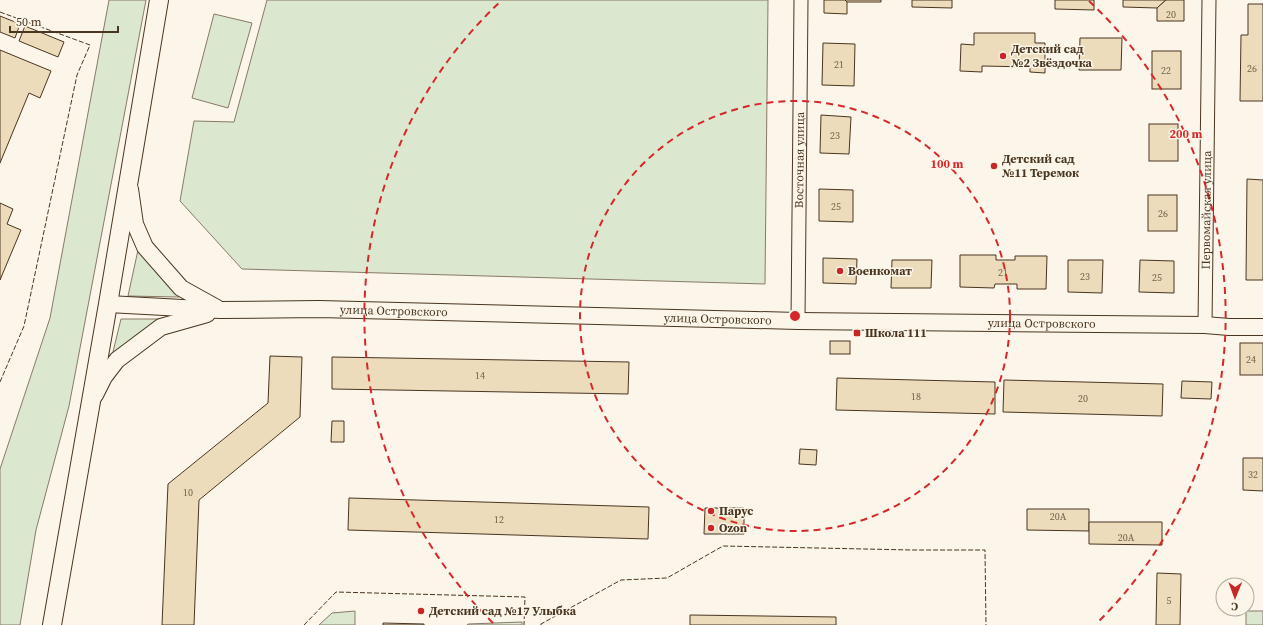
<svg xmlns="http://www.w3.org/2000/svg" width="1263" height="625" viewBox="0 0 1263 625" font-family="'Source Serif 4',serif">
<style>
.green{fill:#dce7d0;stroke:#887966}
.building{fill:#ecdcbc;stroke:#4a3520}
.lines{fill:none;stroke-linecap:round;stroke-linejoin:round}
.minor-casing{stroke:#4a3520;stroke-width:15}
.tertiary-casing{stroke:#4a3520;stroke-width:18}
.secondary-casing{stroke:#4a3520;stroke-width:20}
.minor{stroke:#fbf6e9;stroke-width:13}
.tertiary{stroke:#fbf6e9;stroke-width:16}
.secondary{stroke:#fbf6e9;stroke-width:18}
.fence{stroke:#4a3520;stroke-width:1;stroke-dasharray:5 2;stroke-linecap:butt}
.ring{fill:none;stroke:#d62828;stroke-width:2;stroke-dasharray:7 5}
.poi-dot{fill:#c62828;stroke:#fbf6e9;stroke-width:1.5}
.labels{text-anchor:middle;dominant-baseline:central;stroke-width:3;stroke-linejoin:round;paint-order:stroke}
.number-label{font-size:10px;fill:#725f47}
.poi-label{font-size:12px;font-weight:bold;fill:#4a3520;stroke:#fbf6e9;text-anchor:start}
.street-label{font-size:12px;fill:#4a3520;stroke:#fbf6e9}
.centre{fill:#d62828;stroke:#fbf6e9;stroke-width:2}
.ring-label{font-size:12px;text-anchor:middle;font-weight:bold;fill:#d62828;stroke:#fbf6e9;stroke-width:3;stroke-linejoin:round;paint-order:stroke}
</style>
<rect width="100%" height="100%" fill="#fbf6e9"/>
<g class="green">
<polygon points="109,0 146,0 69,406 36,530 20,625 0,625 0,469 50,318"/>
<polygon points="267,0 768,0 765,284 242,269 180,201 194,121 234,122"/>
<polygon points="214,14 252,23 228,108 192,98"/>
<polygon points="138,250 179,297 128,296"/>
<polygon points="121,319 165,319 112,356"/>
<polygon points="355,611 355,625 319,625 332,613"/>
<rect x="1246" y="611" width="17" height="14"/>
<polygon points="522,622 522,625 467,625 468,624"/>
</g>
<g class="building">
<polygon points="824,0 845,0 847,2 847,14 824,13"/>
<polygon points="845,0 881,0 881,2 847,2"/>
<polygon points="912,0 952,0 952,8 912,7"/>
<polygon points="1055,0 1094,0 1094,10 1055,9"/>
<polygon points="1123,0 1166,0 1157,8 1123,7"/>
<polygon points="1166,0 1184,0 1184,21 1157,21 1157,8"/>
<polygon points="1248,4 1263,4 1263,101 1240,101 1241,35 1248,35"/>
<polygon points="0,16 20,24 15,38 0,32"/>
<polygon points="25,26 64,42 58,57 19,41"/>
<polygon points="974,33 1035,33 1035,43 1045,43 1045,73 1030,72 1030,67 982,66 982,72 960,71 961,44 974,45"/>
<polygon points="1080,38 1122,38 1121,70 1079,70"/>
<polygon points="823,43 855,44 854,86 822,85"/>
<polygon points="0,50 51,71 40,98 29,93 0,163"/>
<rect x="1152" y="51" width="29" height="38"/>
<polygon points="821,115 851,117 849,154 820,153"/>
<rect x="1149" y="124" width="29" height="37"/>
<polygon points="1247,179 1263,180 1263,280 1246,280"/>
<polygon points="819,189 853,190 853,222 819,221"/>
<rect x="1148" y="195" width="29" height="36"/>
<polygon points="0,203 13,209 7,224 21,230 0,280"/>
<polygon points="960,255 996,255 996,260 1015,260 1015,256 1047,256 1046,289 1017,289 1017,284 995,284 994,288 960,287"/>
<polygon points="823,258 857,259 856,284 823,283"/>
<polygon points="892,260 932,260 931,288 891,288"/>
<polygon points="1068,260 1103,260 1102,293 1068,292"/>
<polygon points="1140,260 1174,261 1174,293 1139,292"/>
<rect x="830" y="341" width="20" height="13"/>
<rect x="1240" y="343" width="23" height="32"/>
<polygon points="270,356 302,357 300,417 199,500 194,625 162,625 168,484 268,403"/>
<polygon points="332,357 629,362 628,394 332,389"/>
<polygon points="837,378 995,382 995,414 836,410"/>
<polygon points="1004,380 1163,384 1162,416 1003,412"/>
<polygon points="1182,381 1212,382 1211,399 1181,398"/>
<polygon points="332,421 344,421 344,442 331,442"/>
<polygon points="800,449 817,450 816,465 799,464"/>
<polygon points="1243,458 1263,458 1263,491 1243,490"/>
<polygon points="349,498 649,507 648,539 348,530"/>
<polygon points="705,508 744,508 744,534 704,534"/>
<polygon points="1027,509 1089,509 1089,531 1027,530"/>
<polygon points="1089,522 1162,522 1162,545 1089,544"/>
<polygon points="1157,573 1181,574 1180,625 1156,625"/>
<polygon points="690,615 836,617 836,625 690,625"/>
<polygon points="383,623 424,624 424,625 383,625"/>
</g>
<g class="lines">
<g class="minor-casing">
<g id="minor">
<path id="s1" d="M798 321 801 0"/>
<path id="s2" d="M1205 325 1209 0"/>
</g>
</g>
<g class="tertiary-casing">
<g id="tertiary">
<polyline points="130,189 135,224 145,247 181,288 217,308"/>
<path id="s3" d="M108 304 220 310 319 309 798 321 1205 325 1229 327H1263"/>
<polyline points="95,395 104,377 117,360 161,327 207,314"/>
</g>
</g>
<g class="secondary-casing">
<polyline id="secondary" points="52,625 108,304 159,0"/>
</g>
<use href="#minor" class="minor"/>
<use href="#tertiary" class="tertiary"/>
<use href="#secondary" class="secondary"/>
<g class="fence">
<polyline points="0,12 90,45 77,75 24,326 0,382"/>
<polyline points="304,625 336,592 525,597 524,625"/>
<polyline points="541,625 541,624 621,580 667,578 723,546 912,550 985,550 986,625"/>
</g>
</g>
<g class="ring">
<circle cx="795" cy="316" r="215"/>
<path d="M493 623A431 431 0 0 1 501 1M1089 1A431 431 0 0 1 1097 623"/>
</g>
<g class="poi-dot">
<circle cx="1003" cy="56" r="4"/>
<circle cx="994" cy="166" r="4"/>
<circle cx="840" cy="271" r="4"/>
<rect x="853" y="329" width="8" height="8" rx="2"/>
<circle cx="711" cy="511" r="4"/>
<circle cx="711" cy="528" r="4"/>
<circle cx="421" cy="611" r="4"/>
</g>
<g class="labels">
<g class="number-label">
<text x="1171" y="14">20</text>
<text x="839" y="64">21</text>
<text x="1252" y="68">26</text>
<text x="1166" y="70">22</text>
<text x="835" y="135">23</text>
<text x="836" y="206">25</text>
<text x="1163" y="213">26</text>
<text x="1003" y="272">21</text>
<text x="1085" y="276">23</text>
<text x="1157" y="277">25</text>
<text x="1251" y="359">24</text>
<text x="480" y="375">14</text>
<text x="916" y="396">18</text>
<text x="1083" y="398">20</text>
<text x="1253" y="474">32</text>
<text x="188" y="492">10</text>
<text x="1058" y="516">20А</text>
<text x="499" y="519">12</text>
<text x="1126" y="537">20А</text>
<text x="1169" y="600">5</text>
</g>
<g class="poi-label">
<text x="1011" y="49">Детский сад<tspan x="1011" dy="14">№2 Звёздочка</tspan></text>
<text x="1002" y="159">Детский сад<tspan x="1002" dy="14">№11 Теремок</tspan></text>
<text x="848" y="271">Военкомат</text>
<text x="865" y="333">Школа 111</text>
<text x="719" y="511">Парус</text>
<text x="719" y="528">Ozon</text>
<text x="429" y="611">Детский сад №17 Улыбка</text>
</g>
<g class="street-label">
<text stroke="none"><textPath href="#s1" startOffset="161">Восточная улица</textPath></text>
<text stroke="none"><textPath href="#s2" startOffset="115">Первомайская улица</textPath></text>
<text stroke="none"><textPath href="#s3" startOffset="286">улица Островского</textPath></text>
<text stroke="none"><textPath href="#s3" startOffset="610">улица Островского</textPath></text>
<text stroke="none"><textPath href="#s3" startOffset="934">улица Островского</textPath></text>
</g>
</g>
<circle cx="795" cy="316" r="6" class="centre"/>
<g class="ring-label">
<text x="1186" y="138">200 m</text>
<text x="947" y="168">100 m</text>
</g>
<g transform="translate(1235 597) rotate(181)"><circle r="19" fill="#fbf6e9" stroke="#b4a999"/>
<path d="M0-3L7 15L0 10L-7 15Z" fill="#c62828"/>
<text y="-6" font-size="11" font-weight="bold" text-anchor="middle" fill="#4a3520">С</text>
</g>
<path d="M10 26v6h108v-6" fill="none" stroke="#4a3520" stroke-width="2"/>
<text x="16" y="26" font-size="12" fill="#4a3520" stroke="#fbf6e9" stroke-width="3" paint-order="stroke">50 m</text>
</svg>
